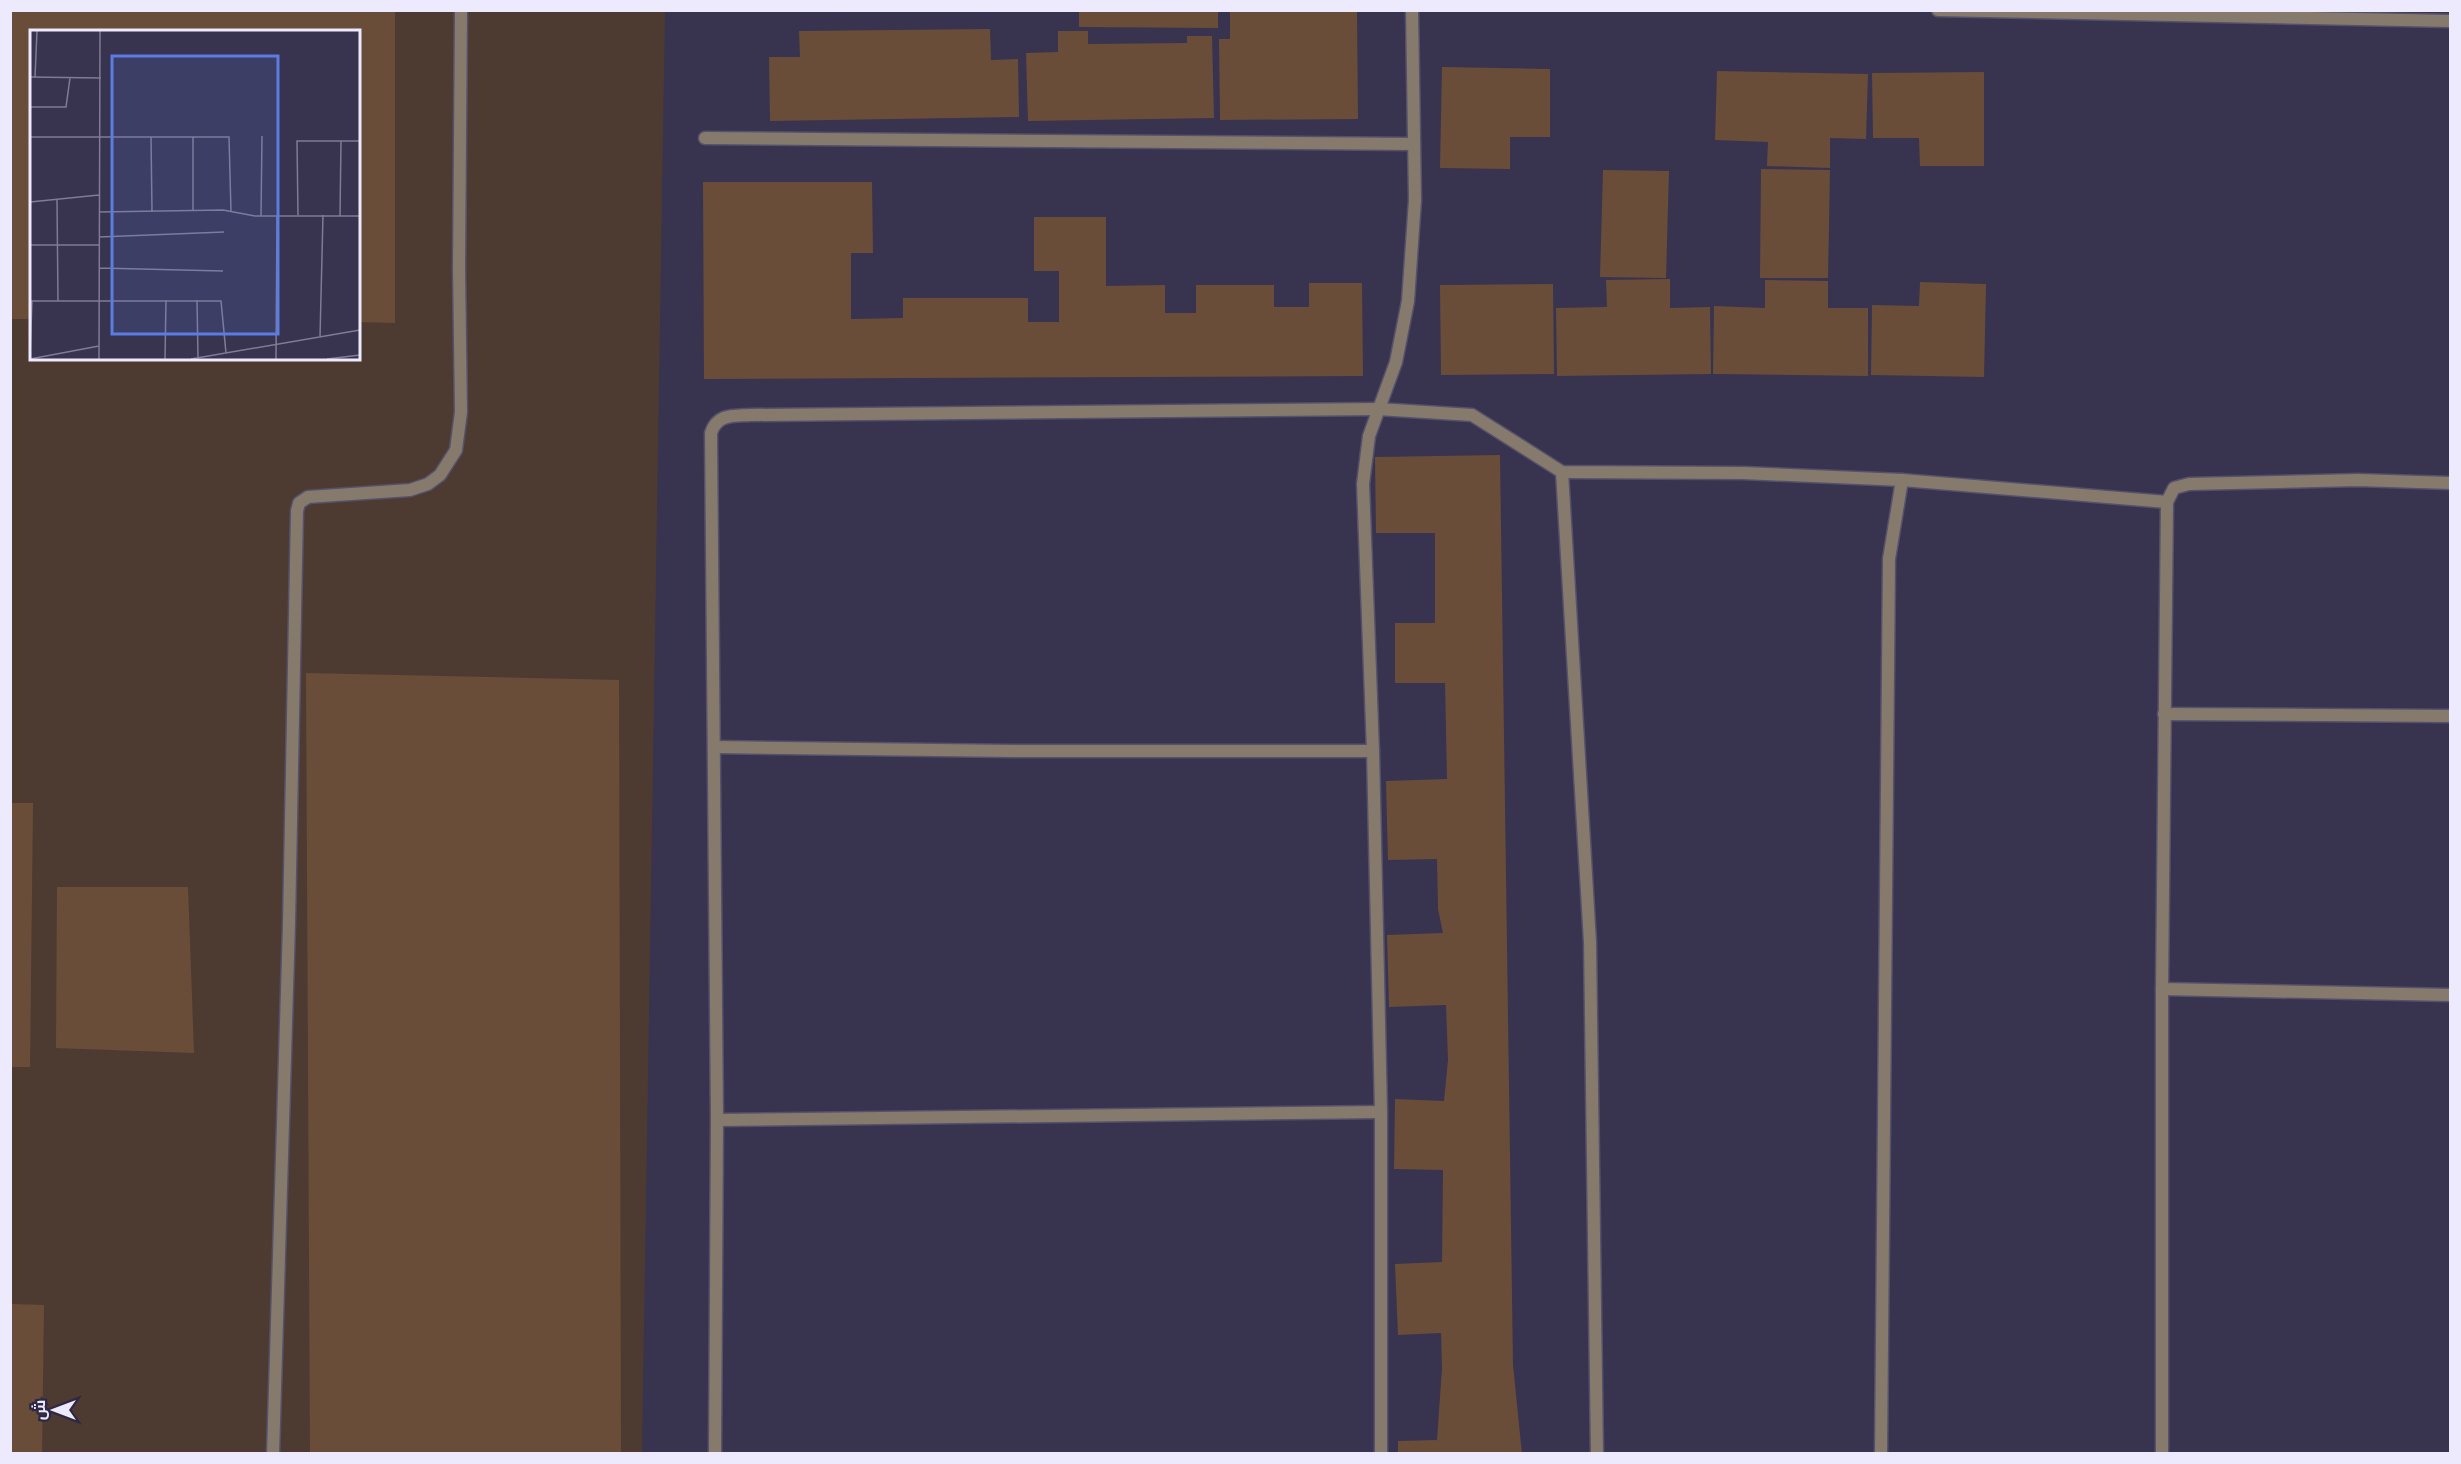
<svg xmlns="http://www.w3.org/2000/svg" width="2461" height="1464" viewBox="0 0 2461 1464" font-family="Cabin,Cairo,sans-serif">
<style>
.industrial{fill:#4d3b32;fill-rule:evenodd}
.building{fill:#694d39}
.lines{fill:none;stroke-linecap:round;stroke-linejoin:round}
.service-casing{stroke:#55506b;stroke-width:15}
.pedestrian-casing{stroke:#55506b;stroke-width:15}
.minor-casing{stroke:#55506b;stroke-width:15}
.service{stroke:#857a6c;stroke-width:12}
.pedestrian{stroke:#857a6c;stroke-width:12}
.minor{stroke:#857a6c;stroke-width:12}
.inset-road{fill:none;stroke:#807c94;stroke-width:1.5}
.view{fill:#5b7de3;fill-opacity:0.15;stroke:#5b7de3;stroke-width:3}
.inset-edge{fill:none;stroke:#eceafc;stroke-width:3}
</style>
<rect width="100%" height="100%" fill="#38334f"/>
<path class="industrial" d="M10 11H665L642 1453H11ZM32 32H358V358H32Z"/>
<g class="building">
<polygon points="10,10 395,10 395,323 358,322 358,32 32,32 32,319 10,319"/>
<polygon points="1079,10 1218,10 1218,28 1079,27"/>
<polygon points="1230,10 1357,10 1358,119 1220,120 1219,39 1230,39"/>
<polygon points="990,29 991,60 1018,59 1019,117 770,121 769,57 800,57 799,31"/>
<polygon points="1058,31 1088,31 1088,44 1187,43 1187,36 1212,36 1214,118 1028,121 1026,53 1058,52"/>
<polygon points="1442,67 1550,69 1550,137 1510,137 1510,169 1440,168"/>
<polygon points="1717,71 1868,74 1866,139 1830,138 1830,168 1767,166 1768,142 1715,140"/>
<polygon points="1984,72 1984,166 1920,166 1919,138 1873,138 1872,73"/>
<polygon points="1761,169 1830,170 1828,278 1760,278"/>
<polygon points="1603,170 1669,171 1666,278 1600,277"/>
<polygon points="703,182 872,182 873,253 851,253 851,319 903,318 903,298 1028,298 1028,322 1059,322 1059,271 1034,271 1034,217 1106,217 1106,286 1165,285 1165,313 1196,313 1196,285 1274,285 1274,307 1309,307 1309,283 1362,283 1363,376 704,379"/>
<polygon points="1668,279 1670,279 1670,308 1710,307 1711,374 1557,376 1556,308 1607,307 1606,280"/>
<polygon points="1765,280 1828,281 1828,308 1868,308 1868,376 1713,374 1714,306 1765,308"/>
<polygon points="1920,282 1986,284 1984,377 1871,375 1872,305 1919,306"/>
<polygon points="1553,284 1554,374 1441,375 1440,285"/>
<polygon points="1500,455 1513,1365 1522,1454 1398,1454 1398,1441 1437,1440 1442,1368 1441,1333 1398,1335 1395,1264 1442,1262 1443,1170 1394,1169 1395,1099 1444,1101 1448,1060 1446,1005 1389,1007 1387,935 1443,933 1438,909 1437,859 1388,860 1386,781 1447,779 1445,683 1395,683 1395,623 1435,623 1435,533 1376,533 1375,457"/>
<polygon points="306,673 619,680 621,1454 310,1454"/>
<polygon points="10,803 33,803 30,1067 10,1067"/>
<polygon points="57,887 188,887 194,1053 56,1048"/>
<polygon points="10,1304 44,1305 42,1454 10,1454"/>
</g>
<g class="lines">
<g class="service-casing">
<polyline id="service" points="273,1454 289,924 297,511 299,503 308,497 410,490 428,484 440,475 456,450 461,412 459,268 461,10"/>
</g>
<g class="pedestrian-casing">
<polyline id="pedestrian" points="1378,409 1472,415 1562,472 1743,473 1902,480 2167,502"/>
</g>
<g class="minor-casing">
<g id="minor">
<polyline points="1938,10 2450,21"/>
<polyline points="705,138 1414,144"/>
<polyline points="1562,472 1590,942 1597,1454"/>
<polyline points="2164,714 2450,716"/>
<polyline points="715,747 1013,751 1373,751"/>
<polyline points="2162,989 2450,995"/>
<polyline points="717,1120 1381,1112"/>
<path d="M715 1454 717 1120 711 433C717 414 732 416 750 415L1378 409"/>
<polyline points="1381,1454 1381,1112 1373,751 1363,484 1369,436 1396,362 1408,301 1415,200 1412,10"/>
<polyline points="1881,1454 1889,559 1902,480"/>
<polyline points="2162,1454 2162,989 2167,502 2174,488 2189,484 2358,480 2450,483"/>
</g>
</g>
<use href="#service" class="service"/>
<use href="#pedestrian" class="pedestrian"/>
<use href="#minor" class="minor"/>
</g>
<g transform="translate(30 30)">
<rect width="330" height="330" fill="#38334f"/>
<path class="inset-road" d="M0 47 71 48M5 47 7 1M40 48 36 77H0V107H199L201 182M121 107 122 182M27 170 28 271M0 172 69 165M163 181V107M69 182 193 180 225 186H330M268 185 267 111H330M231 186 232 106M310 186 311 111M69 207 194 202M0 215H69M69 238 193 241M167 270 168 328M0 271H191L196 323M290 307 293 185M0 327 2 271M0 329 69 316M69 329 70 1M135 329 136 270M161 329 330 300M246 329 247 186M297 329 330 325"/>
<path class="view" d="M82 26H248V304H82Z"/>
<rect width="330" height="330" class="inset-edge"/>
</g>
<rect width="2461" height="1464" fill="none" stroke="#eceafc" stroke-width="24"/>
<g transform="translate(54 1410) rotate(270)" stroke="#2e2844" stroke-width="4.5" paint-order="stroke">
<path d="M0-4.5L10 22L0 15L-10 22Z" fill="#eceafc"/>
<text y="-9" font-size="16" font-weight="bold" text-anchor="middle" fill="#eceafc">ش</text>
</g>
</svg>
